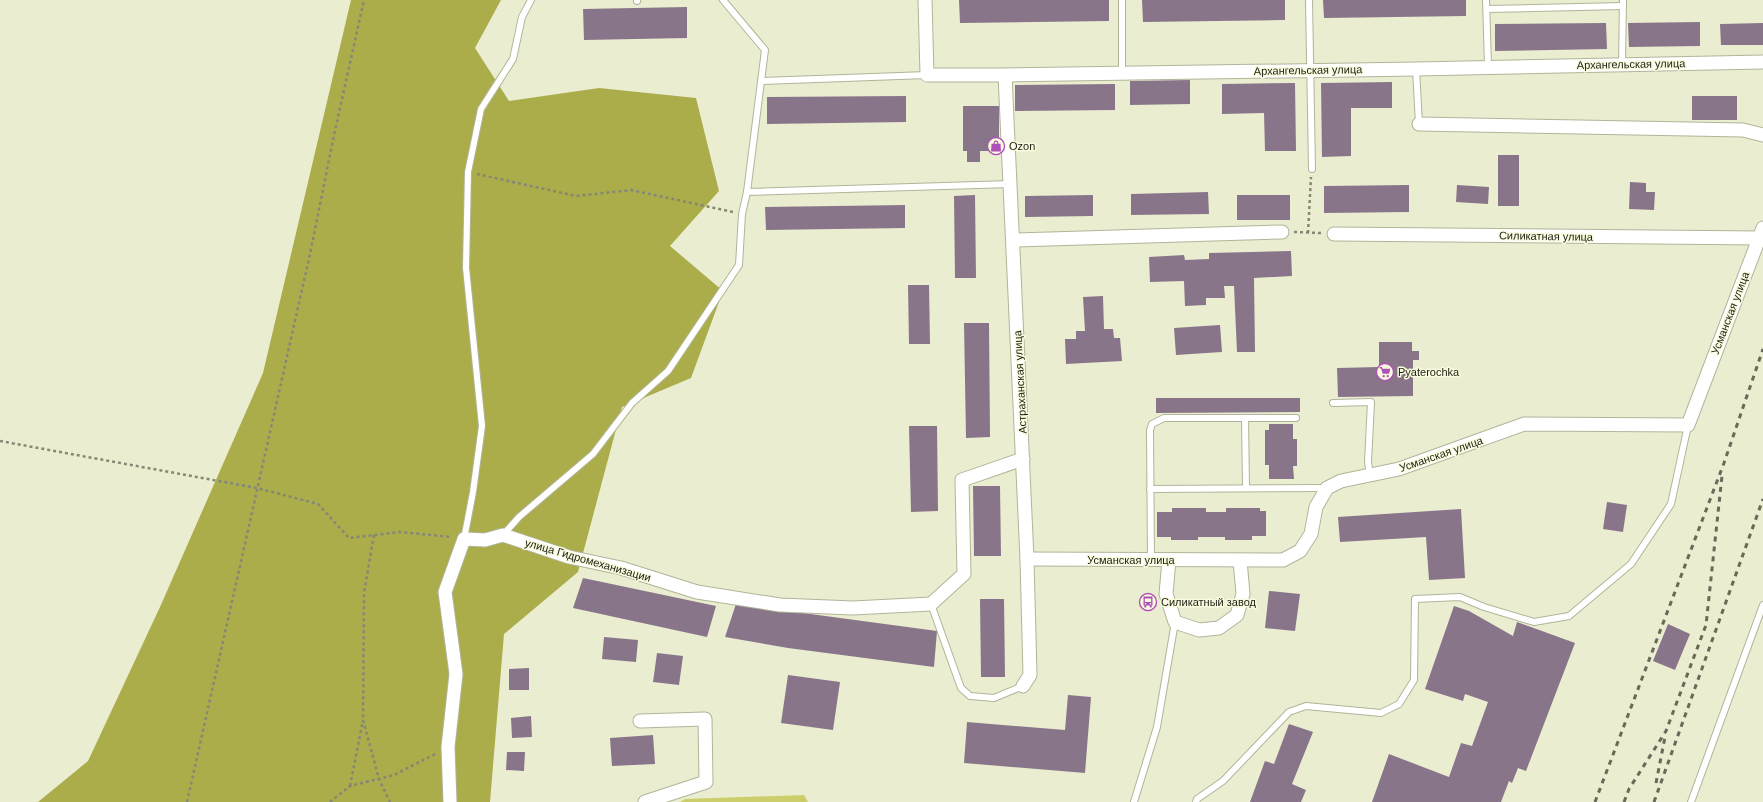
<svg xmlns="http://www.w3.org/2000/svg" width="1763" height="802" viewBox="0 0 1763 802" font-family="Arial,sans-serif">
<style>
.forest{fill:#abad4b}
.water{fill:#ccce6c}
.building{fill:#887589}
.lines{fill:none;stroke-linecap:round;stroke-linejoin:round}
.service-casing{stroke:#b2b499;stroke-width:8}
.minor-casing{stroke:#b2b499;stroke-width:15}
.path{stroke:#868774;stroke-width:2.5;stroke-dasharray:3 3;stroke-linecap:butt}
.service{stroke:#fff;stroke-width:6}
.minor{stroke:#fff;stroke-width:13}
.rail{stroke:#696959;stroke-width:3;stroke-dasharray:5 5;stroke-linecap:butt}
.labels{text-anchor:middle;dominant-baseline:central;stroke-width:3;stroke-linejoin:round;paint-order:stroke}
.street-label{font-size:11px;fill:#1e1e14;stroke:#f9fbde}
.poi-label{font-size:11px;fill:#1e1e14;stroke:#f9fbde;text-anchor:start}
</style>
<rect width="100%" height="100%" fill="#ebedd1"/>
<polygon class="forest" points="351,0 501,0 475,48 509,101 599,88 696,98 719,191 670,246 723,291 691,378 622,407 578,572 504,634 490,802 38,802 88,761 160,607 263,373"/>
<polygon class="water" points="804,795 808,802 680,802 685,799"/>
<g class="building">
<polygon points="959,0 1109,0 1109,21 960,23"/>
<polygon points="1142,0 1285,0 1285,20 1143,22"/>
<polygon points="1323,0 1466,0 1466,16 1324,18"/>
<polygon points="687,7 687,38 584,40 583,9"/>
<polygon points="1700,22 1700,46 1629,47 1628,23"/>
<polygon points="1606,23 1607,49 1495,51 1495,24"/>
<polygon points="1763,23 1763,45 1721,45 1720,24"/>
<polygon points="1190,80 1190,104 1130,105 1130,81"/>
<polygon points="1392,82 1392,108 1351,108 1351,156 1322,157 1321,83"/>
<polygon points="1295,83 1296,151 1265,151 1264,113 1222,114 1222,84"/>
<polygon points="1115,84 1115,110 1015,111 1015,85"/>
<polygon points="906,96 906,122 767,124 767,97"/>
<rect x="1692" y="96" width="45" height="24"/>
<polygon points="963,106 999,106 999,151 980,151 980,162 967,162 967,151 963,151"/>
<rect x="1498" y="155" width="21" height="51"/>
<polygon points="1630,182 1646,183 1646,192 1655,192 1654,210 1629,209"/>
<polygon points="1409,185 1409,212 1324,213 1324,186"/>
<polygon points="1457,185 1489,187 1488,204 1456,202"/>
<polygon points="1208,192 1209,214 1131,215 1131,194"/>
<polygon points="975,195 976,278 955,278 954,196"/>
<polygon points="1093,195 1093,216 1025,217 1025,196"/>
<rect x="1237" y="195" width="53" height="25"/>
<polygon points="905,205 905,228 766,230 765,207"/>
<polygon points="1291,251 1292,276 1254,278 1255,352 1237,352 1234,286 1224,286 1225,298 1206,298 1206,305 1185,306 1184,281 1150,282 1149,257 1184,255 1185,260 1209,259 1209,253"/>
<polygon points="908,285 929,285 930,344 909,344"/>
<polygon points="1103,296 1104,329 1113,329 1114,338 1120,338 1122,361 1066,364 1065,339 1076,339 1076,331 1085,331 1083,297"/>
<polygon points="964,323 989,323 990,437 966,438"/>
<polygon points="1220,325 1222,352 1176,355 1174,328"/>
<polygon points="1379,342 1412,342 1412,351 1419,351 1419,360 1413,360 1413,396 1338,397 1337,368 1379,367"/>
<polygon points="1156,398 1300,398 1300,412 1156,413"/>
<polygon points="1269,424 1293,424 1293,439 1297,439 1297,466 1293,466 1294,479 1269,479 1269,465 1265,465 1265,430 1269,430"/>
<polygon points="909,426 937,426 938,511 911,512"/>
<polygon points="973,486 1000,486 1001,556 974,556"/>
<polygon points="1607,502 1627,505 1623,532 1603,529"/>
<polygon points="1172,508 1206,508 1206,512 1226,512 1226,508 1260,508 1260,511 1266,511 1266,536 1252,536 1252,540 1225,540 1225,537 1198,537 1198,540 1171,540 1171,537 1157,537 1157,512 1172,512"/>
<polygon points="1461,509 1465,578 1429,580 1426,537 1340,542 1338,517"/>
<polygon points="583,578 716,606 707,637 573,608"/>
<polygon points="1269,591 1300,594 1295,631 1265,628"/>
<polygon points="980,599 1004,599 1005,677 981,677"/>
<polygon points="736,604 937,631 934,667 788,648 725,637"/>
<polygon points="1454,606 1469,611 1513,636 1517,622 1575,643 1526,771 1518,768 1512,783 1509,781 1501,802 1372,802 1389,754 1449,777 1461,743 1472,746 1488,702 1465,694 1463,701 1425,689"/>
<polygon points="1668,624 1690,634 1675,670 1653,661"/>
<polygon points="604,637 638,640 636,662 602,659"/>
<polygon points="657,653 683,656 679,685 653,682"/>
<polygon points="529,668 529,690 509,690 509,669"/>
<polygon points="788,675 840,682 833,730 781,723"/>
<polygon points="1068,695 1091,697 1085,773 964,763 967,722 1065,730"/>
<polygon points="531,716 532,737 512,738 511,718"/>
<polygon points="1289,724 1313,732 1292,784 1306,790 1301,802 1250,802 1265,761 1274,764"/>
<polygon points="653,735 655,764 612,766 610,738"/>
<polygon points="507,752 525,752 524,771 506,770"/>
</g>
<g class="lines">
<g class="service-casing">
<g id="service">
<polyline points="637,0 637,1"/>
<polyline points="1122,0 1122,73"/>
<polyline points="1309,0 1312,169"/>
<polyline points="1486,0 1488,66"/>
<polyline points="1487,9 1623,6"/>
<polyline points="1622,64 1623,0"/>
<polyline points="1416,69 1419,124"/>
<polyline points="761,81 927,75"/>
<polyline points="747,192 1011,184"/>
<polyline points="1333,403 1371,402 1368,462 1370,475"/>
<polyline points="1245,418 1246,488"/>
<polyline points="1150,489 1327,488"/>
<polyline points="503,535 519,517 593,454 632,403 668,371 739,265 742,214 747,192 765,50 723,0"/>
<polyline points="464,539 473,492 482,426 466,268 468,172 481,109 513,59 522,17 531,0"/>
<polyline points="1151,560 1150,430 1152,424 1164,418 1296,418"/>
<polyline points="931,604 961,688 970,696 994,698 1023,686"/>
<polyline points="1134,802 1157,727 1175,622"/>
<polyline points="1196,802 1197,799 1223,781 1289,712 1306,706 1381,713 1399,704 1414,680 1415,599 1460,597 1484,607 1534,622 1569,616 1631,564 1671,504 1688,425"/>
<polyline points="1691,802 1763,605"/>
</g>
</g>
<g class="minor-casing">
<g id="minor">
<polyline points="925,0 927,75 1005,75 1416,69 1763,62"/>
<polyline points="1005,75 1027,559 1030,675 1023,686"/>
<polyline points="1419,124 1743,130 1763,135"/>
<polyline points="1334,234 1758,238"/>
<polyline points="1013,240 1282,232"/>
<polyline points="1027,559 1283,560 1300,551 1311,534 1316,507 1327,488 1341,481 1399,469 1524,424 1688,425 1763,228"/>
<polyline points="1169,560 1166,594 1175,622 1199,630 1219,628 1237,615 1243,594 1240,560"/>
<polyline points="640,721 705,719 706,782 645,802"/>
<polyline points="450,802 448,747 456,674 445,592 464,539 485,540 503,535 569,557 621,568 697,592 780,605 853,608 931,604 964,574 962,480 1023,459"/>
</g>
</g>
<g class="path">
<polyline points="477,174 576,196 631,190 733,212"/>
<polyline points="1294,232 1321,233"/>
<polyline points="1308,233 1311,177"/>
<polyline points="0,441 257,488 318,504 349,538 400,532 452,537"/>
<polyline points="374,535 364,593 363,720 379,779 390,802"/>
<polyline points="350,786 363,720"/>
<polyline points="187,802 310,254 334,135 364,0"/>
<polyline points="330,802 350,786 394,775 435,754"/>
</g>
<use href="#service" class="service"/>
<use href="#minor" class="minor"/>
<g class="rail">
<polyline points="1656,783 1665,737"/>
<polyline points="1595,802 1724,463 1763,349"/>
<polyline points="1624,802 1629,789 1666,731 1706,625 1722,476"/>
<polyline points="1654,802 1763,499"/>
</g>
</g>
<defs>
<g id="shop-ring" transform="scale(0.9)"><circle r="9.5" fill="#f9fbde" stroke="#af50b8" stroke-width="1.5"/><path d="M-5-2.5h2.3a2.7 3.5 0 0 1 5.4 0H5L5.5 6h-11ZM-1.5-2.5h3a1.5 2.3 0 0 0-3 0Z" fill="#af50b8"/></g>
<g id="supermarket-ring" transform="scale(0.9)"><circle r="9.5" fill="#f9fbde" stroke="#af50b8" stroke-width="1.5"/><path d="M-6-5.5h2.5l.6 2H6L4.5 2H-2.5L-4.4-4H-6ZM-1.5 3.2a1.3 1.3 0 1 0 .1 0ZM3 3.2a1.3 1.3 0 1 0 .1 0Z" fill="#af50b8"/></g>
<g id="bus-ring" transform="scale(0.9)"><circle r="9.5" fill="#f9fbde" stroke="#af50b8" stroke-width="1.5"/><path d="M-5-6H5V4H4V6H2V4H-2V6H-4V4H-5ZM-3.5-4V0h7V-4ZM-3.5 1.2v1.5H-2V1.2ZM2 1.2v1.5H3.5V1.2Z" fill="#af50b8"/></g>
</defs>
<g fill-rule="evenodd">
<use href="#shop-ring" x="996" y="146"/>
<use href="#supermarket-ring" x="1385" y="372"/>
<use href="#bus-ring" x="1148" y="602"/>
</g>
<g class="labels">
<g class="street-label">
<text transform="translate(1631 64) rotate(-1)">Архангельская улица</text>
<text transform="translate(1308 70) rotate(-1)">Архангельская улица</text>
<text transform="translate(1546 236) rotate(1)">Силикатная улица</text>
<text transform="translate(1730 313) rotate(-69)">Усманская улица</text>
<text transform="translate(1020 382) rotate(-93)">Астраханская улица</text>
<text transform="translate(1441 454) rotate(-19)">Усманская улица</text>
<text transform="translate(588 560) rotate(16)">улица Гидромеханизации</text>
<text x="1131" y="560">Усманская улица</text>
</g>
<g class="poi-label">
<text x="1009" y="146">Ozon</text>
<text x="1398" y="372">Pyaterochka</text>
<text x="1161" y="602">Силикатный завод</text>
</g>
</g>
</svg>
